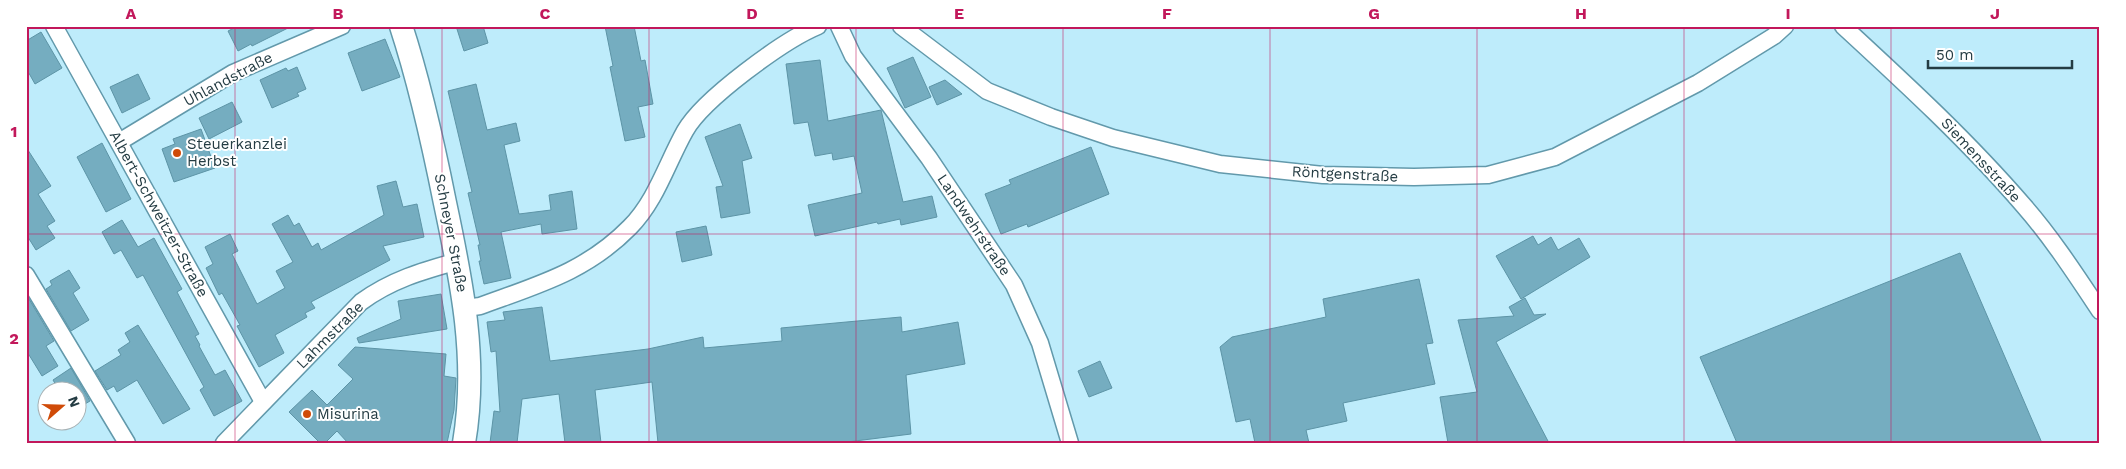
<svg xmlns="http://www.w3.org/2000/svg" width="2126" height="469" viewBox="0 0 2126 469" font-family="'Work Sans',sans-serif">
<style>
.building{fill:#75adc0;stroke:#5d94a6}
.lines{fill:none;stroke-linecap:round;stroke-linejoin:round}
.street-casing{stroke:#6299ab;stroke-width:19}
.secondary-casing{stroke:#6299ab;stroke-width:25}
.street{stroke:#fff;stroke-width:16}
.secondary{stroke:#fff;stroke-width:22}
.grid{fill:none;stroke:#c2185b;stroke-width:1;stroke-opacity:0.55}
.poi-dot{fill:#d04b08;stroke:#fff;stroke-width:2}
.labels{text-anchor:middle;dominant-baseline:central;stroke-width:4;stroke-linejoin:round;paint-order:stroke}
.street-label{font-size:15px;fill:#243c43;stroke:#fff}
.poi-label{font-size:15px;fill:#243c43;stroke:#fff;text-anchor:start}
.neatline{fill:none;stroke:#c2185b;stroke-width:2}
.grid-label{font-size:16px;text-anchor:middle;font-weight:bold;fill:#c2185b}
</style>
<rect width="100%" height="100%" fill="#beecfb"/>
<g class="building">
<polygon points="238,26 292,26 252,46 251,44 238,51 228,31"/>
<polygon points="456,26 483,26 488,43 464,51"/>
<polygon points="605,26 634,26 641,61 645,60 653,104 638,107 645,137 625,141 610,67 613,66"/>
<polygon points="41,32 62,68 35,84 26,68 26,41"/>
<polygon points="385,39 400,77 362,91 348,53"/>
<polygon points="913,57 931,97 905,108 887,68"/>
<polygon points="820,60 828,121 881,110 903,202 932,196 937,217 901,225 900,219 878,224 877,222 815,236 808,205 862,193 854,156 833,160 832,153 815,156 808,122 794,124 786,64"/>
<polygon points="297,67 306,89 297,93 299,96 272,108 260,80 286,68 288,71"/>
<polygon points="138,74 150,99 122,113 110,87"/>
<polygon points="945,80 962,94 937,105 929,87"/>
<polygon points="476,84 487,130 516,123 520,141 504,145 519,214 551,210 549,195 572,191 577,229 542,234 541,224 501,232 511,278 484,284 479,261 481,261 478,245 480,245 468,193 472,192 448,91"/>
<polygon points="232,102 242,122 209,139 199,118"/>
<polygon points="740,124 752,158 742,161 750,213 721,218 716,187 723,186 705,137"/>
<polygon points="201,129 215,168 174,182 162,149 175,144 173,139"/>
<polygon points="102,143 131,199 106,212 77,157"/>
<polygon points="26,147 51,186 38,194 55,221 47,226 55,238 36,250 26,234"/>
<polygon points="1091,147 1109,194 1028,227 1027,224 1001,234 985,194 1011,184 1009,180"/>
<polygon points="396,181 403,207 417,204 424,237 383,246 390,260 311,302 315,308 305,313 307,317 275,335 284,353 259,367 237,326 240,325 222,293 219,295 206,268 213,264 205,247 230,234 238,251 232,254 257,304 285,288 276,271 293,262 272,224 288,215 294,226 299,223 312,247 318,243 321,250 384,215 377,186"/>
<polygon points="122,220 138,247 154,238 182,289 177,292 199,334 195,336 200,345 199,346 215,375 225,370 242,401 214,416 200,390 204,387 143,275 137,278 121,250 114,254 102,232"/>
<polygon points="706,226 712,255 682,262 676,232"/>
<polygon points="1533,236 1538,245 1551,237 1558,250 1579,238 1590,257 1521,299 1496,256"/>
<polygon points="1960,253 2042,443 1737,443 1700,357"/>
<polygon points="69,270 80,288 73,293 89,320 71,331 46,289 52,285 50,281"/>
<polygon points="1419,279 1433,343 1426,344 1435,384 1343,403 1347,421 1306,430 1309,443 1255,443 1250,419 1236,422 1220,347 1232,337 1326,317 1323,299"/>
<polygon points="441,294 447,329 359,343 357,338 401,319 398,301"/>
<polygon points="1525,298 1534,315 1546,314 1496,342 1549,443 1448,443 1440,397 1477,392 1458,320 1514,316 1509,307"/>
<polygon points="29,299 54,341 46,346 58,366 42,376 26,350 26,301"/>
<polygon points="542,307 550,361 648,349 703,337 704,348 782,341 781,328 901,317 902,332 958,322 965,364 906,375 911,434 839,443 658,443 652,382 595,390 601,443 565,443 559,394 522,399 517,443 490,443 494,411 500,412 496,351 491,352 487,322 505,320 503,312"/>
<polygon points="138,325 190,409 163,424 137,380 117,392 114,386 107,390 95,371 121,355 118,350 130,342 125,333"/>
<polygon points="355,347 446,354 444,376 456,378 454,410 447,443 348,443 337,431 325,443 320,443 289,412 312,390 327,405 353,379 338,365"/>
<polygon points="1100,361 1112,388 1089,397 1078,371"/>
<polygon points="71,368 90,401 78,408 78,392 60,392 53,380"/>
</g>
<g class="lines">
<g class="street-casing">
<g id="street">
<polyline points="54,26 263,402"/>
<polyline points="839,26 853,56 929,158 1014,285 1040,343 1070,443"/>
<polyline points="901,26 987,91 1051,117 1113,138 1220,164 1323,175 1414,177 1488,175 1555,157 1698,83 1774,36 1785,26"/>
<path d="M1843 26C1906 84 1968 141 2024 206 2052 238 2076 275 2100 311"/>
<polyline points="119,142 233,73 342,26"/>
<polyline points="26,275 127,443"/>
<path d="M466 308 480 306C537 285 586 272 630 227 656 201 667 163 685 131 703 99 784 40 818 26"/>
<path d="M224 443 361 302C391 280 422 271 458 261"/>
</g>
</g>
<g class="secondary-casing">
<path id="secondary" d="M401 26C420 84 433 143 445 203 462 283 478 361 464 443"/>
</g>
<use href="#street" class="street"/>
<use href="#secondary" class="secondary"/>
</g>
<path class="grid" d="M235 26V443M442 26V443M649 26V443M856 26V443M1063 26V443M1270 26V443M1477 26V443M1684 26V443M1891 26V443M26 234H2100"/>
<g class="poi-dot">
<circle cx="177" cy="153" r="5"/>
<circle cx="307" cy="414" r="5"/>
</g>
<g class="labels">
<g class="street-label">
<text transform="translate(228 79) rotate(-28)">Uhlandstraße</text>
<text transform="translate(1981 160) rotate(47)">Siemensstraße</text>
<text transform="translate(1345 174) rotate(3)">Röntgenstraße</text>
<text transform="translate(159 214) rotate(61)">Albert-Schweitzer-Straße</text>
<text transform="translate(974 225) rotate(56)">Landwehrstraße</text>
<text transform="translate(451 233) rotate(79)">Schneyer Straße</text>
<text transform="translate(330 335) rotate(-45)">Lahmstraße</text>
</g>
<g class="poi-label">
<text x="187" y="144">Steuerkanzlei<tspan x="187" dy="17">Herbst</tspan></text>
<text x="317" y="414">Misurina</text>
</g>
</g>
<rect width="2126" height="469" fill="none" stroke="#ffffff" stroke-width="55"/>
<g transform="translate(62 406) rotate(70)"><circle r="24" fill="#ffffff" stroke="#a7b1b4"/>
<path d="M0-4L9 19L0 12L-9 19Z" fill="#d04b08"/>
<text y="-8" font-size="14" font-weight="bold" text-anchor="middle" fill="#243c43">N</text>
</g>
<path d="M1928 60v8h144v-8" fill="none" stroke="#243c43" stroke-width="2.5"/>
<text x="1936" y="60" font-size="15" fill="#243c43" stroke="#ffffff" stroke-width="4" paint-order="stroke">50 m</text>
<rect x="28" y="28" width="2070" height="414" class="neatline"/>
<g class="grid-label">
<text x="131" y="19">A</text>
<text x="338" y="19">B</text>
<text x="545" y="19">C</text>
<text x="752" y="19">D</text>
<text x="959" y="19">E</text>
<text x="1167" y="19">F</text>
<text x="1374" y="19">G</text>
<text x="1581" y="19">H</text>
<text x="1788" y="19">I</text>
<text x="1995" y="19">J</text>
<text x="14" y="137">1</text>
<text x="14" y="344">2</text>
</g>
</svg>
